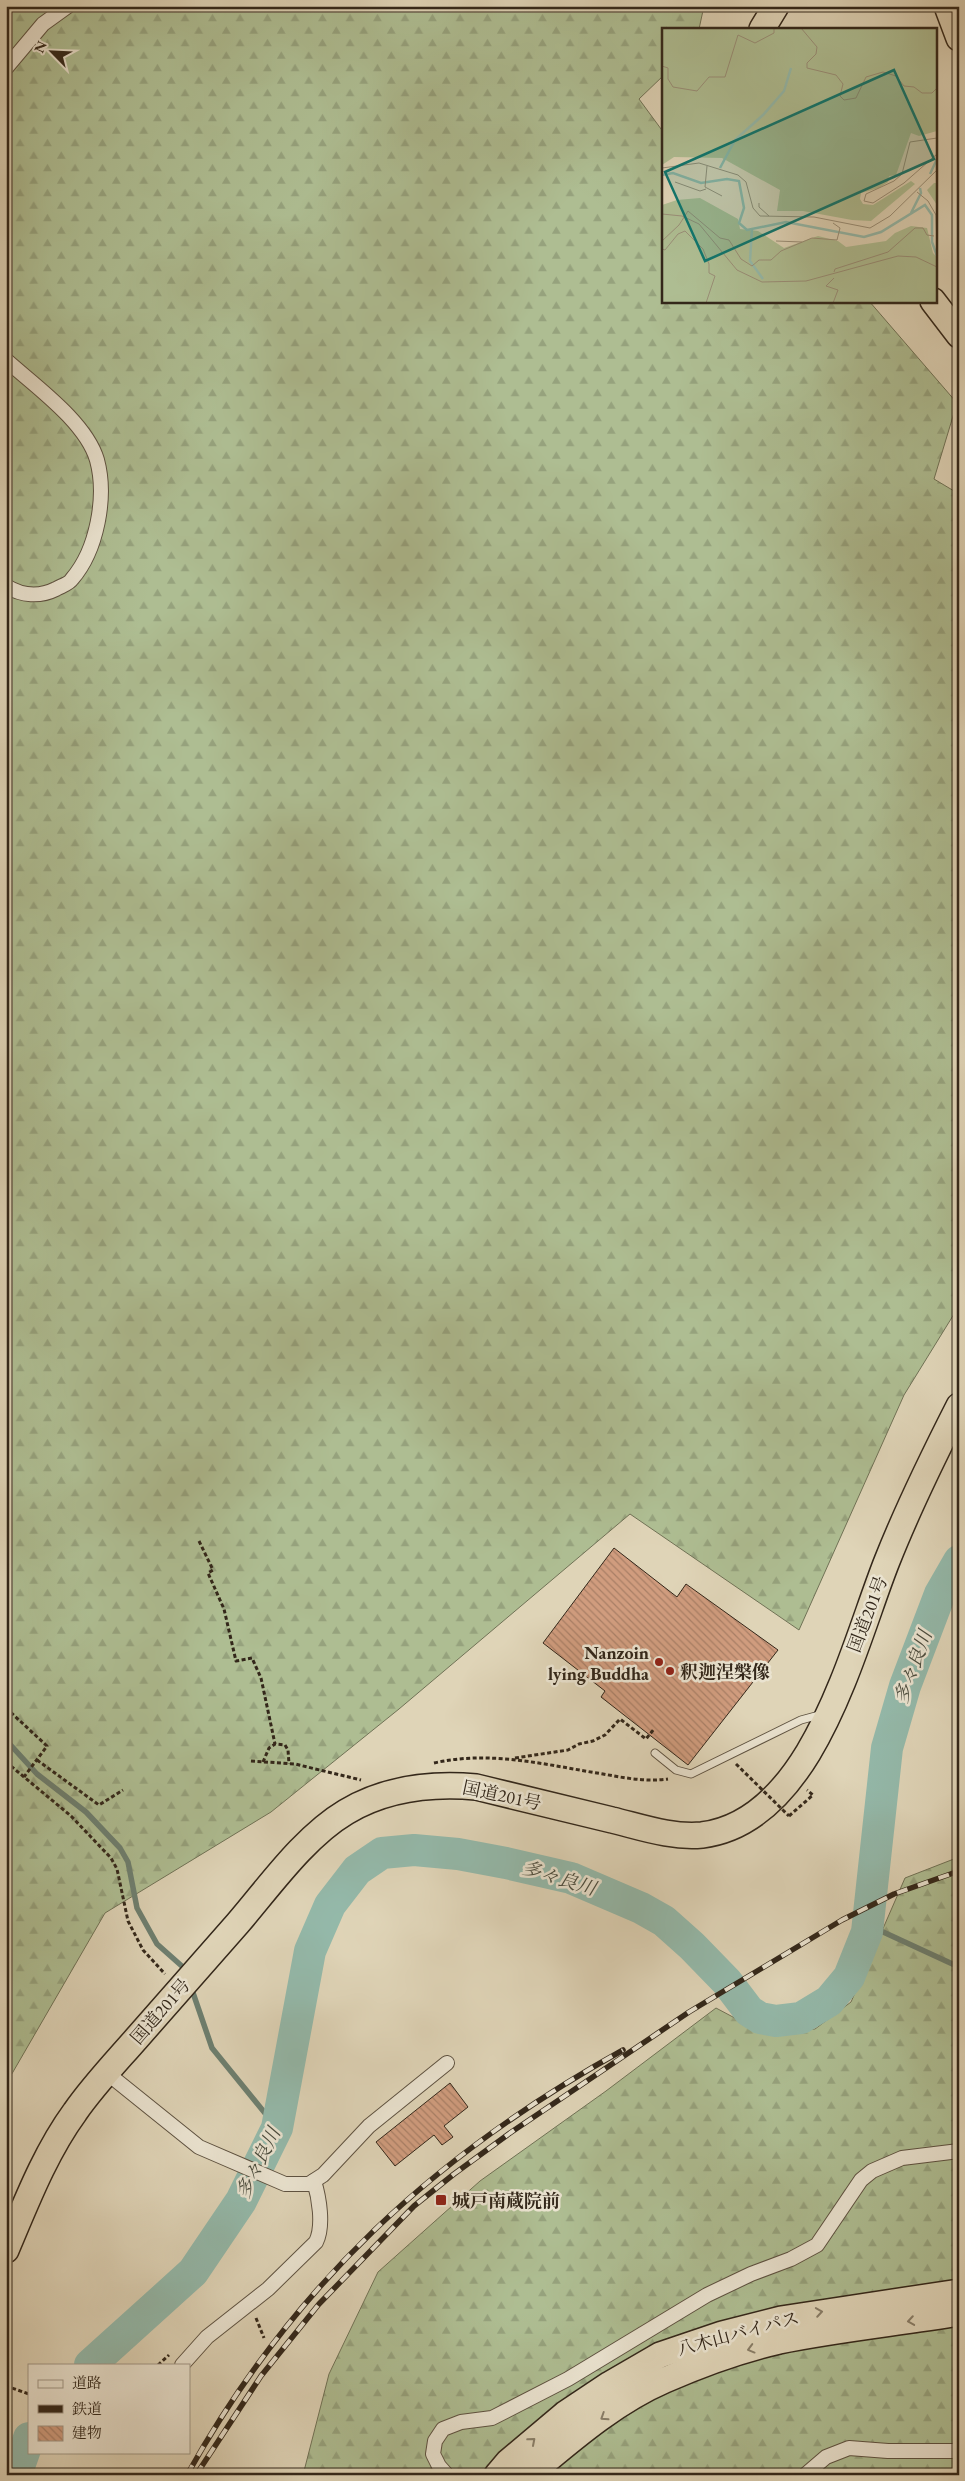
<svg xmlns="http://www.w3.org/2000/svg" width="965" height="2481" viewBox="0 0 965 2481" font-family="'EB Garamond','Noto Serif JP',serif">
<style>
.forest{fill:url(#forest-firs);stroke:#707256}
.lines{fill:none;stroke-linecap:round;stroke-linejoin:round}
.stream{stroke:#6d7f70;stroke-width:5.5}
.river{stroke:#94b9aa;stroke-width:32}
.building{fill:url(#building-back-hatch);stroke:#33271a}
.lane-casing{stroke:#5e5241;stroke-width:9}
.street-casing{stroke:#5e5241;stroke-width:16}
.highway-casing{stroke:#33271a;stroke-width:28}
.path{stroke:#33271a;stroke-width:3;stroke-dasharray:4 2.5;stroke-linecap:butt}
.lane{stroke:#eae3d0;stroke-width:7}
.street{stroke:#eae3d0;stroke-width:14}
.highway{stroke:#dfd4b7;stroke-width:25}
.rail-casing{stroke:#33271a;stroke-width:5.5}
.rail{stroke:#eae3d0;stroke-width:4;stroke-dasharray:11;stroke-linecap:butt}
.path-bridge{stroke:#33271a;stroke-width:3;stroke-dasharray:4 2.5;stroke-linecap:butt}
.oneway{stroke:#897e68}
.poi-dot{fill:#8f2418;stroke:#eae3d0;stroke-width:2}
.labels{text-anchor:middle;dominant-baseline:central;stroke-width:5;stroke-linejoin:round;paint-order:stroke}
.street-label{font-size:18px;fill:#33271a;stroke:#eae3d0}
.poi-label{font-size:18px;font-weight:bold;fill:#33271a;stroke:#eae3d0;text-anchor:start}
.water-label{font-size:19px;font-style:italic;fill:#4b4c3e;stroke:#eae3d0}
.inset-river{fill:none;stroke:#94b9aa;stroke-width:2.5}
.inset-road{fill:none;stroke:#9a8f78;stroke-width:1}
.view{fill:#0f766e;fill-opacity:0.15;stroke:#0f766e;stroke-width:2.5}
.inset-edge{fill:none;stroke:#33271a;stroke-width:2.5}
</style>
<defs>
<pattern id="forest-firs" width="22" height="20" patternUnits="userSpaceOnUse" patternTransform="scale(1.25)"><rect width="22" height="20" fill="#aebd92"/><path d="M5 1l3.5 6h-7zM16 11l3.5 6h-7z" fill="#96a27d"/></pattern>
<pattern id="building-back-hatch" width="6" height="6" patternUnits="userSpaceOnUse" patternTransform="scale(1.25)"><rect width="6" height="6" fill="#d09c7e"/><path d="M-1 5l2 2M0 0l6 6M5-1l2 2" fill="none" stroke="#a97f66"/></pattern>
</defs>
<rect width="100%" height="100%" fill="#dfd4b7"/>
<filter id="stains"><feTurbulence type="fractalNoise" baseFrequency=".004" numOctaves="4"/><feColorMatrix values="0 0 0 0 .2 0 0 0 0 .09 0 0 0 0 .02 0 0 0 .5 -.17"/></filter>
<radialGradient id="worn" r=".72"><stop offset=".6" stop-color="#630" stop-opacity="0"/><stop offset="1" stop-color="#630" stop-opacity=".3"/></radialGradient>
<g class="forest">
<polygon points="6,6 704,6 699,29 664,29 664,75 639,99 664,133 664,301 869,301 957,403 934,479 959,494 959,1306 904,1395 799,1630 630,1514 399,1709 271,1812 105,1913 6,2084"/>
<polygon points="959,1857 959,2475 303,2475 329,2374 378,2272 480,2181 606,2091 716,2008 763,2033 815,2029 851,2002 905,1878"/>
</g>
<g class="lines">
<g class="stream">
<polyline points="6,1740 37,1774 86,1812 120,1848 128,1862 137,1908 157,1944 184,1968 186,1973"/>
<polyline points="868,1925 959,1967"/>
<polyline points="191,1987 212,2048 277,2128"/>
</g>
<g class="river">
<polyline points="90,2365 193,2272 241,2201 277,2128 310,1951 330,1905 357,1870 382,1853 414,1850 458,1854 506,1863 571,1878 641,1908 664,1921 692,1946 727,1982 749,2011 760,2018 776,2021 801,2018 829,2001 849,1977 867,1932 887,1748 905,1686 940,1594 959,1561"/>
<polyline points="16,2475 29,2438"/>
</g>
</g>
<g class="building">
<polygon points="614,1548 677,1597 686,1584 778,1650 688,1765 601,1697 605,1691 543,1643"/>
<polygon points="450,2083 468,2107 444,2126 453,2137 442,2145 434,2135 395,2166 376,2142"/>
</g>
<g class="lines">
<g class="lane-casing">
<polyline id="lane" points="655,1753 676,1770 691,1774 801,1720 823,1714"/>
</g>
<g class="street-casing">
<g id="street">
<polyline points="6,68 43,24 68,6"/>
<path d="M6 360C35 386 86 422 97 460 107 497 97 550 72 579 69 584 61 586 56 589 40 597 22 596 6 586"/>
<polyline points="107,2073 199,2147 285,2184 309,2184 323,2175 369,2126 447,2063"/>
<path d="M182 2365 207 2337 268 2289 316 2242C324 2226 319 2197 314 2181"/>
<polyline points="447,2475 439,2466 433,2454 435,2441 443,2429 461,2422 492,2418 568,2379 707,2295 751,2274 791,2259 817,2245 861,2180 872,2171 902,2158 959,2151"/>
<polyline points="805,2475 826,2457 849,2448 888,2451 959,2451"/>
</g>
</g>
<g class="highway-casing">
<g id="highway">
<polyline points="947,6 959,38"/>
<polyline points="762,29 776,6"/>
<polyline points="933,301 959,335"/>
<path d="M6 2250C26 2203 45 2153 75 2112 93 2086 115 2063 136 2039 170 2000 204 1962 238 1923 269 1887 304 1837 346 1812 386 1788 430 1783 476 1787 522 1798 567 1809 612 1820 641 1827 672 1838 702 1835 813 1821 852 1649 887 1561 908 1508 933 1457 959 1406"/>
<polyline points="497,2475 508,2462 565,2414 610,2384 660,2355 722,2334 781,2319 959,2292"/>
<path d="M529 2475C571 2440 614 2402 665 2380 701 2364 740 2350 779 2341 838 2329 899 2323 959 2313"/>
</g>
</g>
<g class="path">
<polyline points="199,1541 213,1570 208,1573 224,1609 236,1661 252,1658 261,1678 275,1744"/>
<polyline points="6,1708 47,1746 24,1777"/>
<polyline points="515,1758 568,1750 579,1744 593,1741 605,1735 620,1719 646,1739 654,1729"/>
<polyline points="37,1760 99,1805 123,1790"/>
<polyline points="251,1761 295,1764 361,1780"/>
<polyline points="6,1762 71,1816 111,1858 117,1869 128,1921 143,1950 165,1974"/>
<polyline points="263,1762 269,1748 275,1744 285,1745 288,1750 289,1764"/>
<path d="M434 1763C491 1750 546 1765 603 1774 625 1778 646 1782 668 1779"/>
<polyline points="789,1816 813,1795 807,1790"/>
<polyline points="256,2318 264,2338"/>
<polyline points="158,2365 169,2355"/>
<polyline points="6,2386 29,2394"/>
</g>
<use href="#lane" class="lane"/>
<use href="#street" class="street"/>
<use href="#highway" class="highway"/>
<g class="rail-casing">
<g id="rail">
<path d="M187 2475C293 2285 434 2155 623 2050"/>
<polyline points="196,2475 261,2376 319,2304 414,2206 454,2174 510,2133 689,2012 842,1920 894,1894 959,1871"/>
</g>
</g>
<use href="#rail" class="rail"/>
<polyline class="path-bridge" points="736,1764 789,1816"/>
</g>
<defs><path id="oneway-chevron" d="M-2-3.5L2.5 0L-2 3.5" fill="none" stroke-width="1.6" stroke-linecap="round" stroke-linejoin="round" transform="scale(1.25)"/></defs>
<g class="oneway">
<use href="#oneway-chevron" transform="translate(819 2312) rotate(-9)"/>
<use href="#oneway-chevron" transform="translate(911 2321) rotate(171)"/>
<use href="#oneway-chevron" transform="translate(751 2349) rotate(165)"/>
<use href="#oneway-chevron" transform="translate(604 2417) rotate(147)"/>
<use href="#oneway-chevron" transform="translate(532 2441) rotate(-41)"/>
</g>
<g class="poi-dot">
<circle cx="659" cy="1662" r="5"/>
<circle cx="670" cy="1671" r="5"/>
<rect x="435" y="2194" width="12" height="12" rx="2.5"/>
</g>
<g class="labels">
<g class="street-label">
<text transform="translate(867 1614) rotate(-69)">国道201号</text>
<text transform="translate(502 1795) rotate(12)">国道201号</text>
<text transform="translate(160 2011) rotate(-49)">国道201号</text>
<text transform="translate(738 2333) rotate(-15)">八木山バイパス</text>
</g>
<g class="poi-label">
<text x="649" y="1652" text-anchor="end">Nanzoin<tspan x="649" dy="21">lying Buddha</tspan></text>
<text x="680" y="1671">釈迦涅槃像</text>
<text x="452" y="2200">城戸南蔵院前</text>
</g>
<g class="water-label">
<text transform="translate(913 1667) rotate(-70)">多々良川</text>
<text transform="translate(559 1878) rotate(17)">多々良川</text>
<text transform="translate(258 2163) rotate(-64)">多々良川</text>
</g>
</g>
<g transform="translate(662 28)">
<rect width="275" height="275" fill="#dfd4b7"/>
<path d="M0 1H275V103L257 108 249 105 234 147 227 148 226 154 217 160 199 165 198 171 201 176 211 177 249 153 253 156 209 193 190 192 141 183H115L118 162 60 130 12 129 0 137ZM272 155H275V177L265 162ZM38 170 76 191 78 201 96 203 122 220 156 208 176 213 184 219 224 213 233 205 249 198 265 200 271 225 275 229V274H0V177L15 172Z" fill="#aebd92"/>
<path class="inset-river" d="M58 140 73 112 101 87 122 63 129 40M268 146 275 131M0 147 11 145 39 155 65 151 77 153 82 180 77 195 85 202 124 194 202 209 219 204 263 177 270 187V214L275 228M249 185 259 165 258 160M90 201 88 233 101 251"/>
<path class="inset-road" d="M139 0 155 19 154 26 145 35V40L174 47 181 56 178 68 182 72 194 70 204 49 221 44 234 48 242 58 252 59 260 65H270L275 60M0 38 6 40V51L11 59 35 63 47 49H63L76 7 93 15 112 5V0M275 110 248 114 240 146 232 153 204 166 202 173 211 175 242 155 275 126M45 138 43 159 60 168M0 140 37 135 76 147 84 154 91 180 98 188 152 189 208 200 228 188 275 142M13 154 38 163 44 161M255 164 266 173 274 187 275 221M97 175V179L107 188M0 186 20 188 37 196 75 242 100 254 144 253 236 228 254 229 275 239M0 213 17 197 26 183 58 210 67 212 79 231 90 238 97 232H109L119 223 150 210 175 212 178 200 171 195M114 213 140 214M0 221 3 222 16 206 23 203 41 221 47 236V245L53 248 44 275M172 244 173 241 226 224 253 200H261L265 207 272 208M171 275 176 262 164 258 172 250"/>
<path class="view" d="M232 42 272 131 43 233 3 144Z"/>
<rect width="275" height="275" class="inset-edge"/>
</g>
<rect width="965" height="2481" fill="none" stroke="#dfd4b7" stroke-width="25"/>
<rect x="8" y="8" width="950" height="2466" fill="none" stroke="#33271a" stroke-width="2.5"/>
<rect x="12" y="12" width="940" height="2456" fill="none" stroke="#33271a"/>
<rect x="28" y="2364" width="162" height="90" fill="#eae3d0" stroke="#a19887"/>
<rect x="38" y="2380" width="25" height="8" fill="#eae3d0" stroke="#a19887"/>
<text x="72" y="2388" font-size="15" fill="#33271a">道路</text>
<rect x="38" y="2405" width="25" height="8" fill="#33271a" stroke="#a19887"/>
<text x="72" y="2414" font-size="15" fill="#33271a">鉄道</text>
<rect x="38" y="2426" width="25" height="15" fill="url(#building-back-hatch)" stroke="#a19887"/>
<text x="72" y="2438" font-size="15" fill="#33271a">建物</text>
<g transform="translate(52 52) rotate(294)" stroke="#eae3d0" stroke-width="4" paint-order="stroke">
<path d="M0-4L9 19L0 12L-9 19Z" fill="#33271a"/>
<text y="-8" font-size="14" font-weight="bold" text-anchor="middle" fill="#33271a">N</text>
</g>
<rect width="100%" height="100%" filter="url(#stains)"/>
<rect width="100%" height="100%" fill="url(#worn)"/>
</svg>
